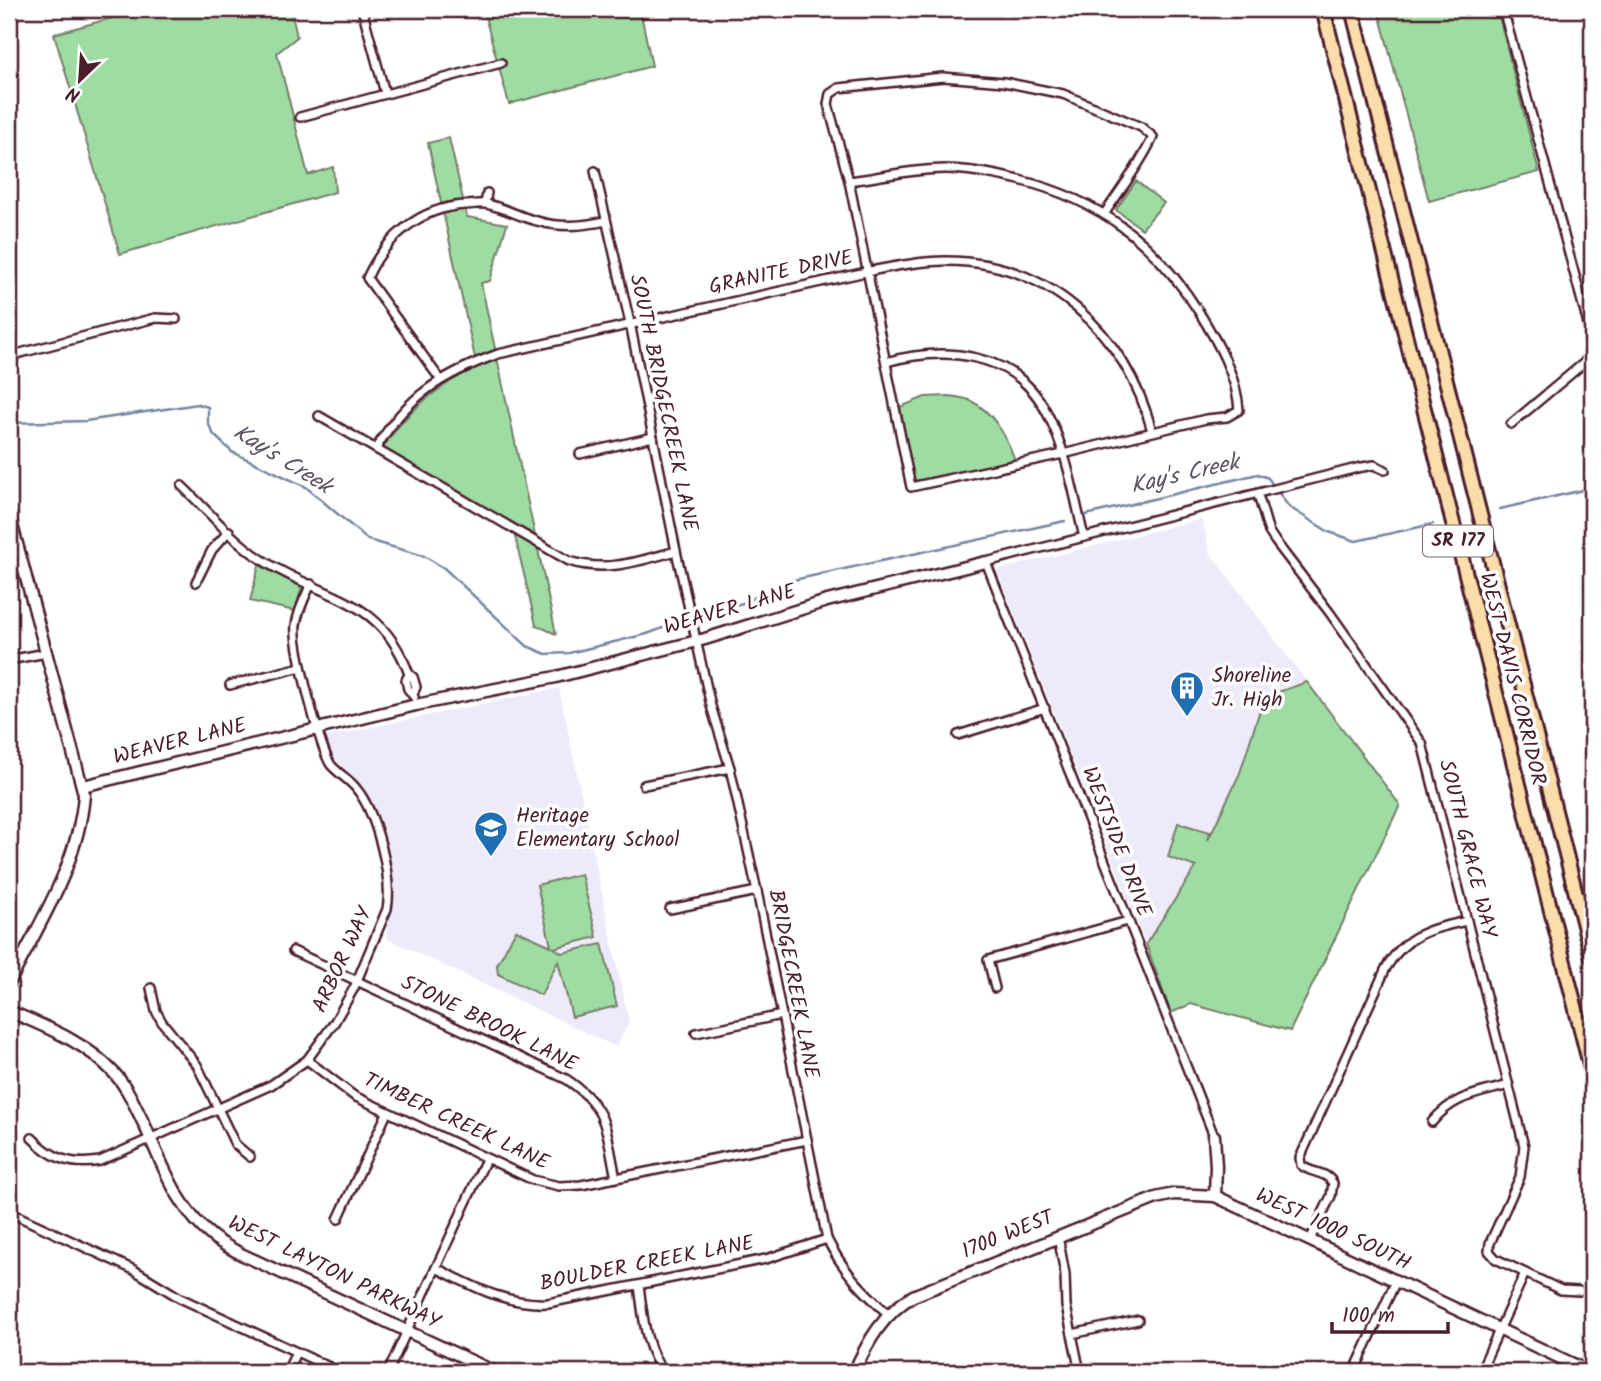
<svg xmlns="http://www.w3.org/2000/svg" width="1601" height="1381" viewBox="0 0 1601 1381" font-family="Kalam,sans-serif">
<style>
.built{fill:#eeeaf9}
.green{fill:#9edca4;stroke:#747e68;stroke-width:2}
.lines{fill:none;stroke-linecap:round;stroke-linejoin:round}
.stream{stroke:#7586a2;stroke-width:2.5}
.street-casing{stroke:#4a1f2b;stroke-width:12}
.secondary-casing{stroke:#4a1f2b;stroke-width:15}
.highway-casing{stroke:#4a1f2b;stroke-width:18}
.street{stroke:#fff;stroke-width:7}
.secondary{stroke:#fff;stroke-width:10}
.highway{stroke:#faddab;stroke-width:12}
.labels{text-anchor:middle;dominant-baseline:central;stroke-width:7;stroke-linejoin:round;paint-order:stroke}
.shield{fill:#fff;stroke:#80626b;stroke-width:2}
.shield-label{font-size:19px;font-weight:bold;fill:#4a1f2b}
.street-label{font-size:21px;fill:#4a1f2b;stroke:#fff}
.poi-label{font-size:21px;fill:#4a1f2b;stroke:#fff;text-anchor:start}
.water-label{font-size:23px;font-style:italic;fill:#5f5366;stroke:#fff}
</style>
<rect width="100%" height="100%" fill="#fff"/>
<filter id="ink" filterUnits="userSpaceOnUse"><feTurbulence type="fractalNoise" baseFrequency=".0143" numOctaves="2"/><feDisplacementMap in="SourceGraphic" scale="14" xChannelSelector="R" yChannelSelector="G"/><feConvolveMatrix kernelMatrix="1 2 1 2 8 2 1 2 1" color-interpolation-filters="sRGB"/></filter>
<g filter="url(#ink)">
<g class="built">
<polygon points="1202,519 1210,553 1307,682 1264,697 1240,773 1191,878 1146,944 997,570"/>
<polygon points="559,688 629,1023 616,1047 386,938 394,888 382,827 363,786 331,755 325,737"/>
</g>
<g class="green">
<polygon points="110,9 291,9 297,37 277,53 308,175 333,167 335,192 120,254 54,34 112,18"/>
<polygon points="483,9 640,9 652,66 509,104"/>
<polygon points="1378,9 1497,9 1539,172 1429,201"/>
<path d="M449 138 467 217 507 224 490 281 481 283 556 634 536 625 512 524 383 448C406 411 437 386 477 367L428 143Z"/>
<polygon points="1136,181 1164,203 1142,229 1116,210"/>
<path d="M949 396C956 397 965 398 971 401 994 412 1007 438 1015 460L914 481 900 407 925 397Z"/>
<polygon points="259,565 300,586 301,590 295,611 250,601"/>
<polygon points="1307,682 1400,805 1290,1031 1191,1004 1171,1013 1146,944 1196,867 1168,857 1178,823 1210,832 1208,840 1240,773 1264,697"/>
<polygon points="581,874 597,937 554,948 562,953 602,944 617,1006 572,1017 558,961 541,995 498,974 497,965 516,930 551,946 537,885"/>
</g>
<g class="lines">
<g class="stream">
<polyline points="9,423 86,421 198,404 208,407 208,423 214,435 232,452 306,487 368,540 424,556 444,568 527,646 546,654 569,653 647,634 679,622"/>
<polyline points="1500,509 1592,488"/>
<polyline points="1086,515 1258,474 1268,478 1289,507 1329,532 1356,541 1433,524"/>
<polyline points="700,614 743,603 789,581 1065,521"/>
</g>
<g class="street-casing">
<g id="street">
<polyline points="362,9 385,93"/>
<polyline points="1503,9 1592,339"/>
<polyline points="300,117 501,63"/>
<path d="M595 171 630 323 676 551 711 706 730 768 757 891 827 1239C843 1271 862 1290 888 1314"/>
<path d="M849 181C881 177 912 169 945 169 970 169 994 174 1019 180 1100 200 1154 241 1199 312 1217 341 1237 376 1239 410L1227 417 1206 419 1063 454 911 487 849 181 828 104 830 94 839 88 943 77 1004 82 1063 94 1141 127 1153 137C1142 162 1121 189 1105 213"/>
<polyline points="485,204 487,193"/>
<polyline points="9,356 155,318 176,319"/>
<path d="M886 362C945 346 1016 351 1047 413 1067 451 1074 496 1084 537"/>
<path d="M440 379 367 278C386 237 419 208 465 205 471 205 479 203 486 204 503 207 520 217 537 221 560 228 582 226 606 221"/>
<path d="M319 416 569 561C607 573 639 561 676 551"/>
<polyline points="1511,424 1585,362 1592,348"/>
<path d="M376 449C405 397 443 374 498 354L875 270C897 266 920 261 944 261 1049 260 1126 333 1152 431"/>
<polyline points="580,454 653,437"/>
<path d="M182 486C207 510 232 540 261 559 322 600 380 594 409 674L413 677 416 687 413 694"/>
<polyline points="1258,495 1269,532 1275,541 1330,613 1422,743 1524,1146 1520,1177 1490,1243 1489,1251 1496,1259 1561,1290 1579,1291"/>
<polyline points="196,582 212,550 229,531"/>
<polyline points="9,660 46,653"/>
<polyline points="409,674 406,680 408,689 414,697"/>
<polyline points="230,685 301,667"/>
<polyline points="958,735 1045,708"/>
<polyline points="644,785 730,768"/>
<polyline points="670,909 757,891"/>
<path d="M293 951 566 1079C609 1107 606 1132 616 1178"/>
<polyline points="151,988 156,1011 162,1022 197,1065 235,1144 250,1157"/>
<polyline points="995,988 988,960 1128,921"/>
<polyline points="696,1033 782,1015"/>
<polyline points="307,1060 354,1096 533,1180 559,1186 581,1185 807,1140"/>
<path d="M1432 1122C1454 1095 1477 1094 1509 1085"/>
<polyline points="1214,1136 986,562 1357,468 1374,465 1385,470"/>
<path d="M32 1138C52 1159 72 1166 100 1161L271 1085 307 1060 334 1023 354 988 387 909C393 878 376 811 355 787 348 779 338 773 331 765 320 749 293 644 296 625 298 610 305 597 311 584"/>
<polyline points="9,1212 134,1270 180,1298 340,1372"/>
<polyline points="338,1219 387,1113"/>
<polyline points="1058,1236 1065,1274 1066,1306 1080,1372"/>
<path d="M1310 1240 1331 1196 1333 1183C1325 1170 1311 1174 1301 1165L1300 1158 1386 968C1406 934 1430 929 1467 921"/>
<path d="M436 1268C473 1286 505 1305 548 1303L766 1259 827 1239"/>
<path d="M639 1286C643 1313 645 1351 664 1372"/>
<polyline points="1072,1334 1138,1320"/>
<polyline points="287,1372 296,1352"/>
<polyline points="388,1372 486,1159"/>
<polyline points="1354,1372 1396,1281"/>
<polyline points="1480,1372 1525,1273"/>
</g>
</g>
<g class="secondary-casing">
<g id="secondary">
<path d="M9 514 84 794C79 863 40 922 9 983"/>
<polyline points="83,786 416,705 556,677 705,639 827,601 986,562"/>
<path d="M9 1011C46 1027 86 1042 114 1073 128 1088 135 1106 144 1124 162 1163 178 1210 213 1237 222 1244 232 1249 241 1254L495 1372"/>
<polyline points="1214,1136 1216,1166 1215,1196"/>
<path d="M854 1372C868 1341 883 1314 913 1296L1156 1198 1174 1194 1215 1196 1590 1372"/>
</g>
</g>
<g class="highway-casing">
<g id="highway">
<polyline points="1323,9 1592,1073"/>
<polyline points="1352,9 1592,957"/>
</g>
</g>
<use href="#street" class="street"/>
<use href="#secondary" class="secondary"/>
<use href="#highway" class="highway"/>
</g>
</g>
<defs>
<g id="building-pin" transform="scale(1.75)"><path d="M0 17L-7.5 6A9.5 9.5 0 1 1 7.5 6Z" fill="#1f6fb2" stroke="#fff"/><path d="M-4-6H4V6H1V3H-1V6H-4ZM-2.5-4.3h1.7v1.8h-1.7ZM.8-4.3h1.7v1.8H.8ZM-2.5-1h1.7V.8h-1.7ZM.8-1h1.7V.8H.8Z" fill="#fff"/></g>
<g id="school-pin" transform="scale(1.75)"><path d="M0 17L-7.5 6A9.5 9.5 0 1 1 7.5 6Z" fill="#1f6fb2" stroke="#fff"/><path d="M0-5L7-2L0 1L-7-2ZM-4 1L0 2.5L4 1V4Q0 6-4 4Z" fill="#fff"/></g>
</defs>
<g fill-rule="evenodd">
<use href="#building-pin" x="1187" y="688"/>
<use href="#school-pin" x="491" y="828"/>
</g>
<g class="labels">
<rect class="shield" x="1423" y="525.5" width="70" height="31" rx="5"/>
<g class="shield-label">
<text x="1458" y="541">SR 177</text>
</g>
<g class="street-label">
<text transform="translate(781 273) rotate(-12)">GRANITE DRIVE</text>
<text transform="translate(663 403) rotate(78)">SOUTH BRIDGECREEK LANE</text>
<text transform="translate(730 610) rotate(-16)">WEAVER LANE</text>
<text transform="translate(1512 679) rotate(76)">WEST DAVIS CORRIDOR</text>
<text transform="translate(180 742) rotate(-14)">WEAVER LANE</text>
<text transform="translate(1116 842) rotate(69)">WESTSIDE DRIVE</text>
<text transform="translate(1467 849) rotate(76)">SOUTH GRACE WAY</text>
<text transform="translate(343 960) rotate(-65)">ARBOR WAY</text>
<text transform="translate(793 984) rotate(79)">BRIDGECREEK LANE</text>
<text transform="translate(489 1024) rotate(26)">STONE BROOK LANE</text>
<text transform="translate(456 1122) rotate(25)">TIMBER CREEK LANE</text>
<text transform="translate(1333 1230) rotate(25)">WEST 1000 SOUTH</text>
<text transform="translate(1008 1235) rotate(-22)">1700 WEST</text>
<text transform="translate(647 1264) rotate(-11)">BOULDER CREEK LANE</text>
<text transform="translate(334 1273) rotate(26)">WEST LAYTON PARKWAY</text>
</g>
<g class="poi-label">
<text x="1212" y="676">Shoreline<tspan x="1212" dy="24">Jr. High</tspan></text>
<text x="516" y="816">Heritage<tspan x="516" dy="24">Elementary School</tspan></text>
</g>
<g class="water-label">
<text transform="translate(282 460) rotate(32)">Kay's Creek</text>
<text transform="translate(1185 475) rotate(-13)">Kay's Creek</text>
</g>
</g>
<rect width="1601" height="1381" fill="none" stroke="#fff" stroke-width="35"/>
<rect x="18" y="18" width="1566" height="1346" fill="none" stroke="#4a1f2b" stroke-width="2.5" filter="url(#ink)"/>
<g transform="translate(80 80) rotate(205)" stroke="#ffffff" stroke-width="5" paint-order="stroke">
<path d="M0-5L12 26L0 18L-12 26Z" fill="#4a1f2b"/>
<text y="-10" font-size="19" font-weight="bold" text-anchor="middle" fill="#4a1f2b">N</text>
</g>
<path d="M1332 1322v10h116v-10" fill="none" stroke="#4a1f2b" stroke-width="3.5"/>
<text x="1342" y="1322" font-size="21" fill="#4a1f2b" stroke="#ffffff" stroke-width="5" paint-order="stroke">100 m</text>
</svg>
